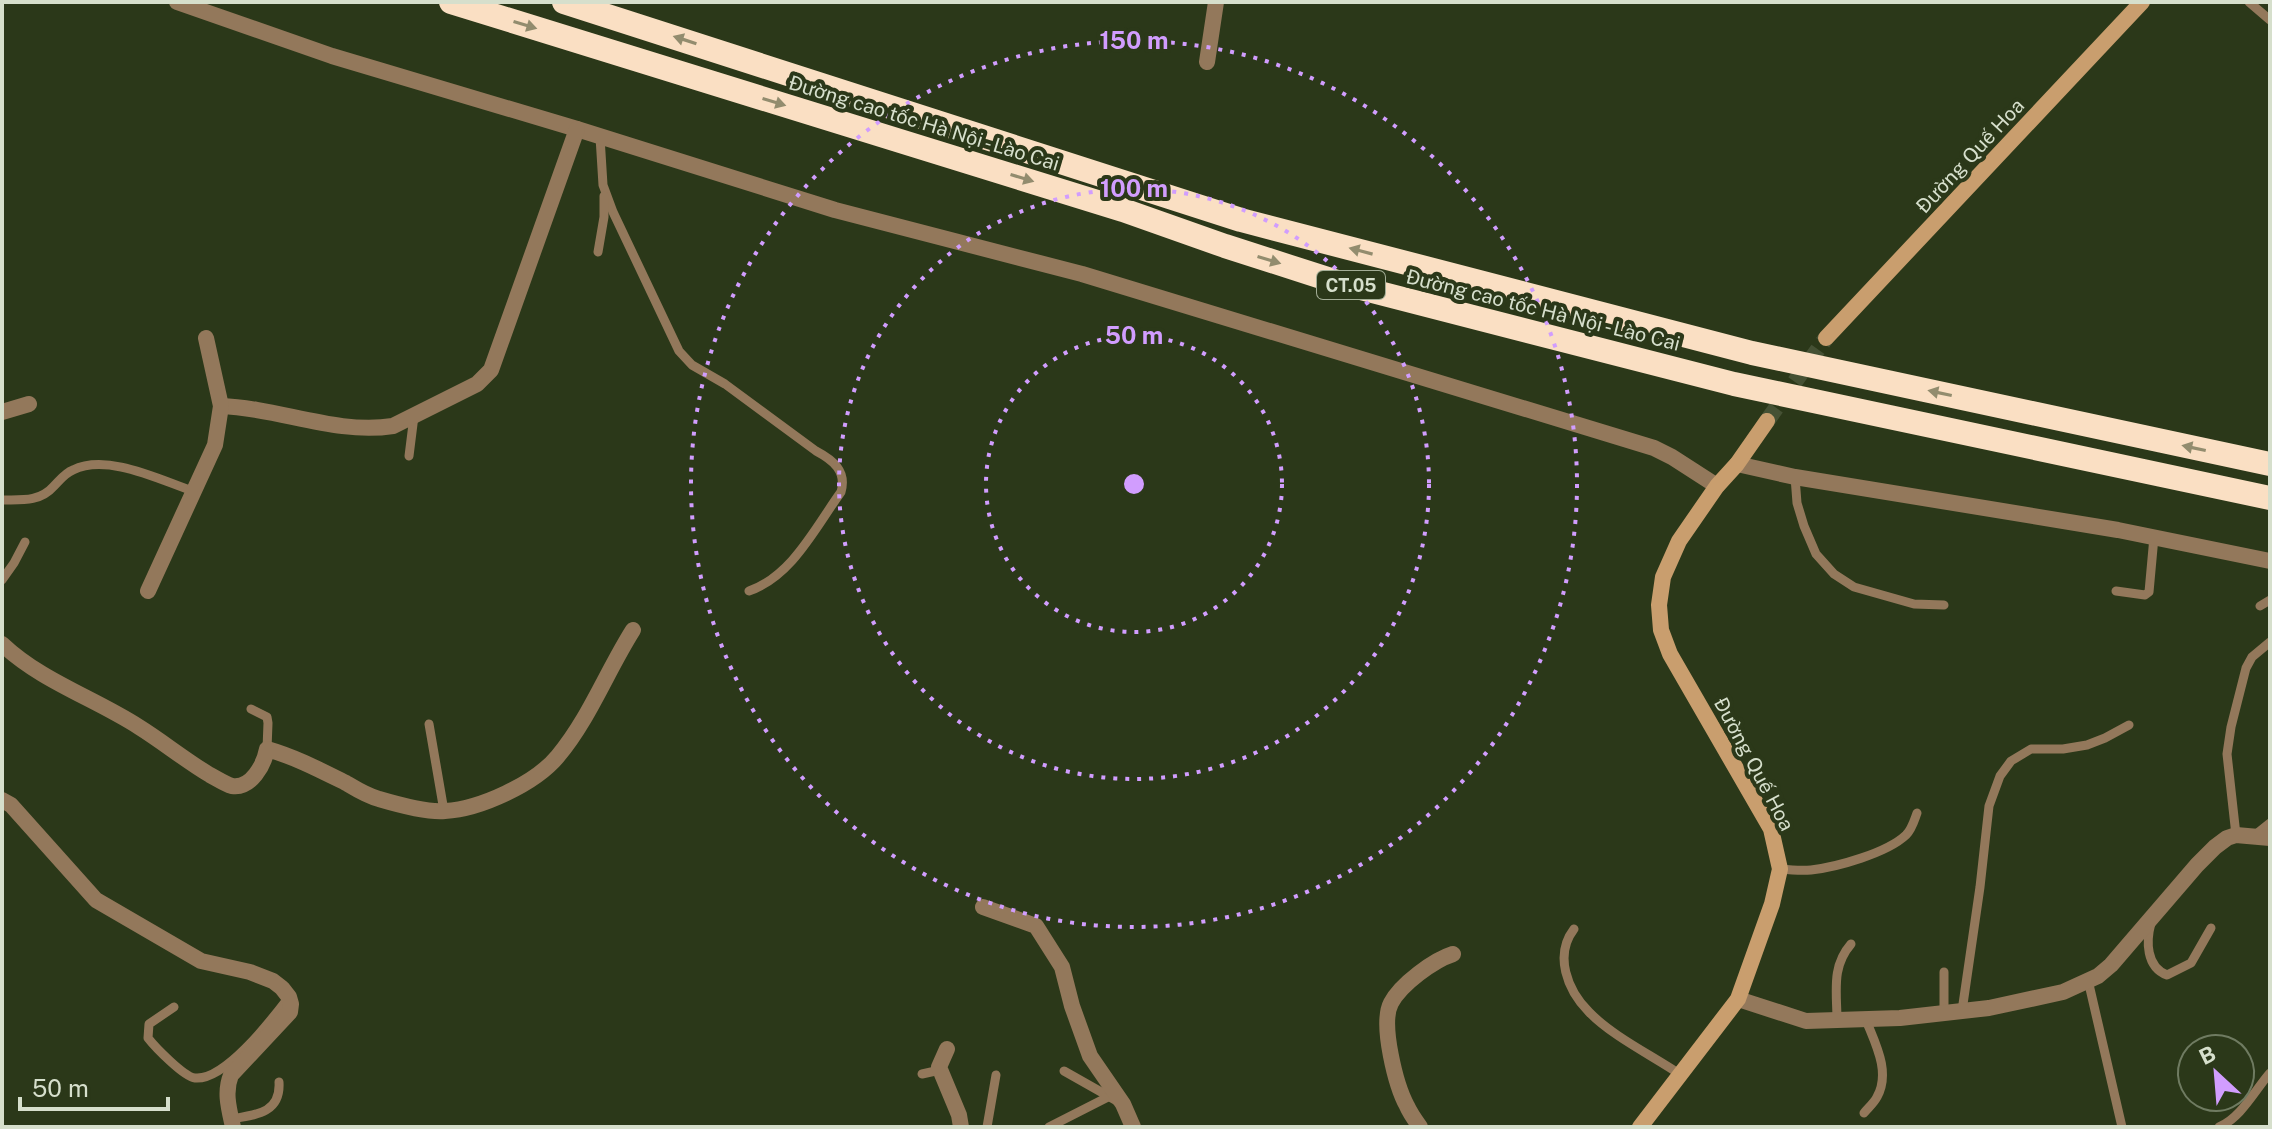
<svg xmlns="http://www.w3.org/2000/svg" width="2272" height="1129" viewBox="0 0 2272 1129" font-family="'Public Sans',sans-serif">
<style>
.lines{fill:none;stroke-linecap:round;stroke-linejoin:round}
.secondary-tunnel{stroke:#455134;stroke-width:16;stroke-dasharray:16 8;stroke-linecap:butt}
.lane{stroke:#93785b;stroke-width:9}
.street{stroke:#93785b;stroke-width:16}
.secondary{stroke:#c99e6e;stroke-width:16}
.highway{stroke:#fadfc3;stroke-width:24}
.oneway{fill:#928c6e}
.ring{fill:none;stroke:#d19dfe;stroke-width:4;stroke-dasharray:4 8}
.labels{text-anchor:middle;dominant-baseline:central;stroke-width:8;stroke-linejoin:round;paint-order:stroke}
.shield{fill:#2b3819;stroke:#a3ad96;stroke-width:2}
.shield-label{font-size:18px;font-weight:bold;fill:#d6dfcc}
.street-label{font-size:20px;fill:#d6dfcc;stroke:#2b3819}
.centre{fill:#d19dfe;stroke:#2b3819;stroke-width:4}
.ring-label{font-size:24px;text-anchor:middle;font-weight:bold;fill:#d19dfe;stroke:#2b3819;stroke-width:8;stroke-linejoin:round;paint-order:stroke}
</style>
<rect width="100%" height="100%" fill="#2b3819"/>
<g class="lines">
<polyline class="secondary-tunnel" points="1767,421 1826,338"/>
<g class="lane">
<polyline points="2249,2 2270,20"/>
<path d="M600 137 603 185 613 212 679 351 692 365 725 384 816 451C833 460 847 471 841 492 815 528 792 576 749 591"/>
<polyline points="598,252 604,217 604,196"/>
<polyline points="409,456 414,416"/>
<polyline points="1795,477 1797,503 1804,526 1816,554 1834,574 1854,587 1914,604 1944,605"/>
<path d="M2 500C22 500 40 502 54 486 60 480 65 473 73 470 107 453 160 480 193 491"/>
<polyline points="2,580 14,563 25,542"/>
<polyline points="2116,591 2145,595 2149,592 2154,537"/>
<polyline points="2260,606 2270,600"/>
<polyline points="251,709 267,717 268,723 267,749"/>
<polyline points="429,724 444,811"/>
<polyline points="2236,835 2227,754 2231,727 2246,668 2252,657 2270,642"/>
<polyline points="2255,835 2270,823"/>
<path d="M1780 869C1790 870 1801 871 1811 870 1837 867 1887 853 1906 835 1912 829 1914 821 1917 813"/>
<path d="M2151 923C2146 941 2146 967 2167 975L2191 963 2211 928"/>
<path d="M1574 929C1554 955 1567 990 1589 1012 1612 1036 1653 1056 1681 1075"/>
<polyline points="1944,972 1944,1013"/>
<polyline points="2088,980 2122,1127"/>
<path d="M174 1007 149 1024 148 1038C155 1047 184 1077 195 1078 225 1081 272 1019 289 997"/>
<polyline points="1962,1011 1980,887 1989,806 2000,776 2011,761 2031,749 2063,749 2087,745 2105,738 2129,725"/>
<path d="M1837 1021C1837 992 1831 967 1851 944"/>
<polyline points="1064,1071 1117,1101"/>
<polyline points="922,1074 940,1070"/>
<path d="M1864 1113C1868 1108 1874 1103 1877 1097 1891 1072 1875 1043 1866 1020"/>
<path d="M231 1119C256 1115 281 1113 279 1082"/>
<polyline points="987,1127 996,1075"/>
<polyline points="1049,1127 1108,1097"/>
<path d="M2219 1127C2241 1118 2255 1090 2270 1073"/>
</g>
<g class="street">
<polyline points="177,2 332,56 577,129 835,210 1082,274 1654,448 1672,457 1717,486"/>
<polyline points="1207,62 1216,2"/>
<path d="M221 406C279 408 336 435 393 426L477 384 491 370 577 129"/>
<polyline points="2,412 29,404"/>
<polyline points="1737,464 1795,477 2118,530 2270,561"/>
<polyline points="148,591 215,445 221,406 206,338"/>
<path d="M2 644C41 681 94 698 139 727 163 742 185 760 210 775 216 778 225 784 232 786 251 789 264 765 267 749 295 757 320 770 346 783 356 789 367 796 379 799 396 804 427 813 445 811 480 809 535 784 558 756 589 719 607 671 633 630"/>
<path d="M2 800 11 805 96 900 201 961 250 972 273 981 282 988 289 997 291 1004 290 1012 231 1075C224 1092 229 1109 233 1127"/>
<polyline points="983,907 1036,926 1062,967 1072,1006 1090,1056 1123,1104 1133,1127"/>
<polyline points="1738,999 1806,1021 1900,1018 1989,1008 2063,992 2098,976 2111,965 2197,865 2215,847 2227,838 2236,835 2270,838"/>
<polyline points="947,1049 939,1067 959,1115 961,1127"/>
<path d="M1420 1127C1415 1120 1410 1113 1407 1106 1396 1086 1380 1024 1391 1003 1401 984 1434 960 1453 954"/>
</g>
<g class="secondary">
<polyline points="1826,338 2142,2"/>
<polyline points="1640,1127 1738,999 1772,904 1780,869 1771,829 1670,654 1661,630 1659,605 1663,577 1679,541 1717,486 1737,464 1767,421"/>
</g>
<g class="highway">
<polyline points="451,2 1123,210 1225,246 1337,282 1734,384 2270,498"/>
<polyline points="564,2 1241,220 1752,353 2270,464"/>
</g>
</g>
<defs><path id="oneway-solid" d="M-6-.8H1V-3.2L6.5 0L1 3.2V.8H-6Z" transform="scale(2)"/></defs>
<g class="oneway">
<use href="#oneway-solid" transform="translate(525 25) rotate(17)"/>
<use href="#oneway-solid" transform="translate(685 40) rotate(-162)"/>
<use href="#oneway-solid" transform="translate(774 102) rotate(17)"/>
<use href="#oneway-solid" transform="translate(1022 178) rotate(17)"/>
<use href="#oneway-solid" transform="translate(1361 251) rotate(-165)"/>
<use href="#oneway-solid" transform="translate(1269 260) rotate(17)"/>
<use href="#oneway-solid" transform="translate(1940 393) rotate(-168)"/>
<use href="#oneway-solid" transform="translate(2194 448) rotate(-168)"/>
</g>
<g class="ring">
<circle cx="1134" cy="484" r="148"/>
<circle cx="1134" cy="484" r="295"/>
<circle cx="1134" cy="484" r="443"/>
</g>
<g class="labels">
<rect class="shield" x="1317" y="271" width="68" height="28" rx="6"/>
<g class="shield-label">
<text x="1351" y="285">CT.05</text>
</g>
<g class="street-label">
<text transform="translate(924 123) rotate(17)">Đường cao tốc Hà Nội - Lào Cai</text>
<text transform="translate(1970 156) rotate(-47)">Đường Quế Hoa</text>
<text transform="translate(1543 310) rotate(14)">Đường cao tốc Hà Nội - Lào Cai</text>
<text transform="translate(1754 764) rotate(62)">Đường Quế Hoa</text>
</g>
</g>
<circle cx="1134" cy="484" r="12" class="centre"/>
<g class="ring-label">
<text x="1134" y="49">150 m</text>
<text x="1134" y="197">100 m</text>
<text x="1134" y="344">50 m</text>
</g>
<rect width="2272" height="1129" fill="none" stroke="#d6dfcc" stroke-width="8"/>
<g transform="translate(2216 1073) rotate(334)"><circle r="38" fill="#2b3819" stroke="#6f7b61" stroke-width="2"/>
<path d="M0-6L14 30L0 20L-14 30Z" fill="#d19dfe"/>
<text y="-12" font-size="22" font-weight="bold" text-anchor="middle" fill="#d6dfcc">B</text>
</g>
<path d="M20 1097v12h148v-12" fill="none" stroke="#d6dfcc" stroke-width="4"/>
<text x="32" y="1097" font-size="24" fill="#d6dfcc" stroke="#2b3819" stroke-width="6" paint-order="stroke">50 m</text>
</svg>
